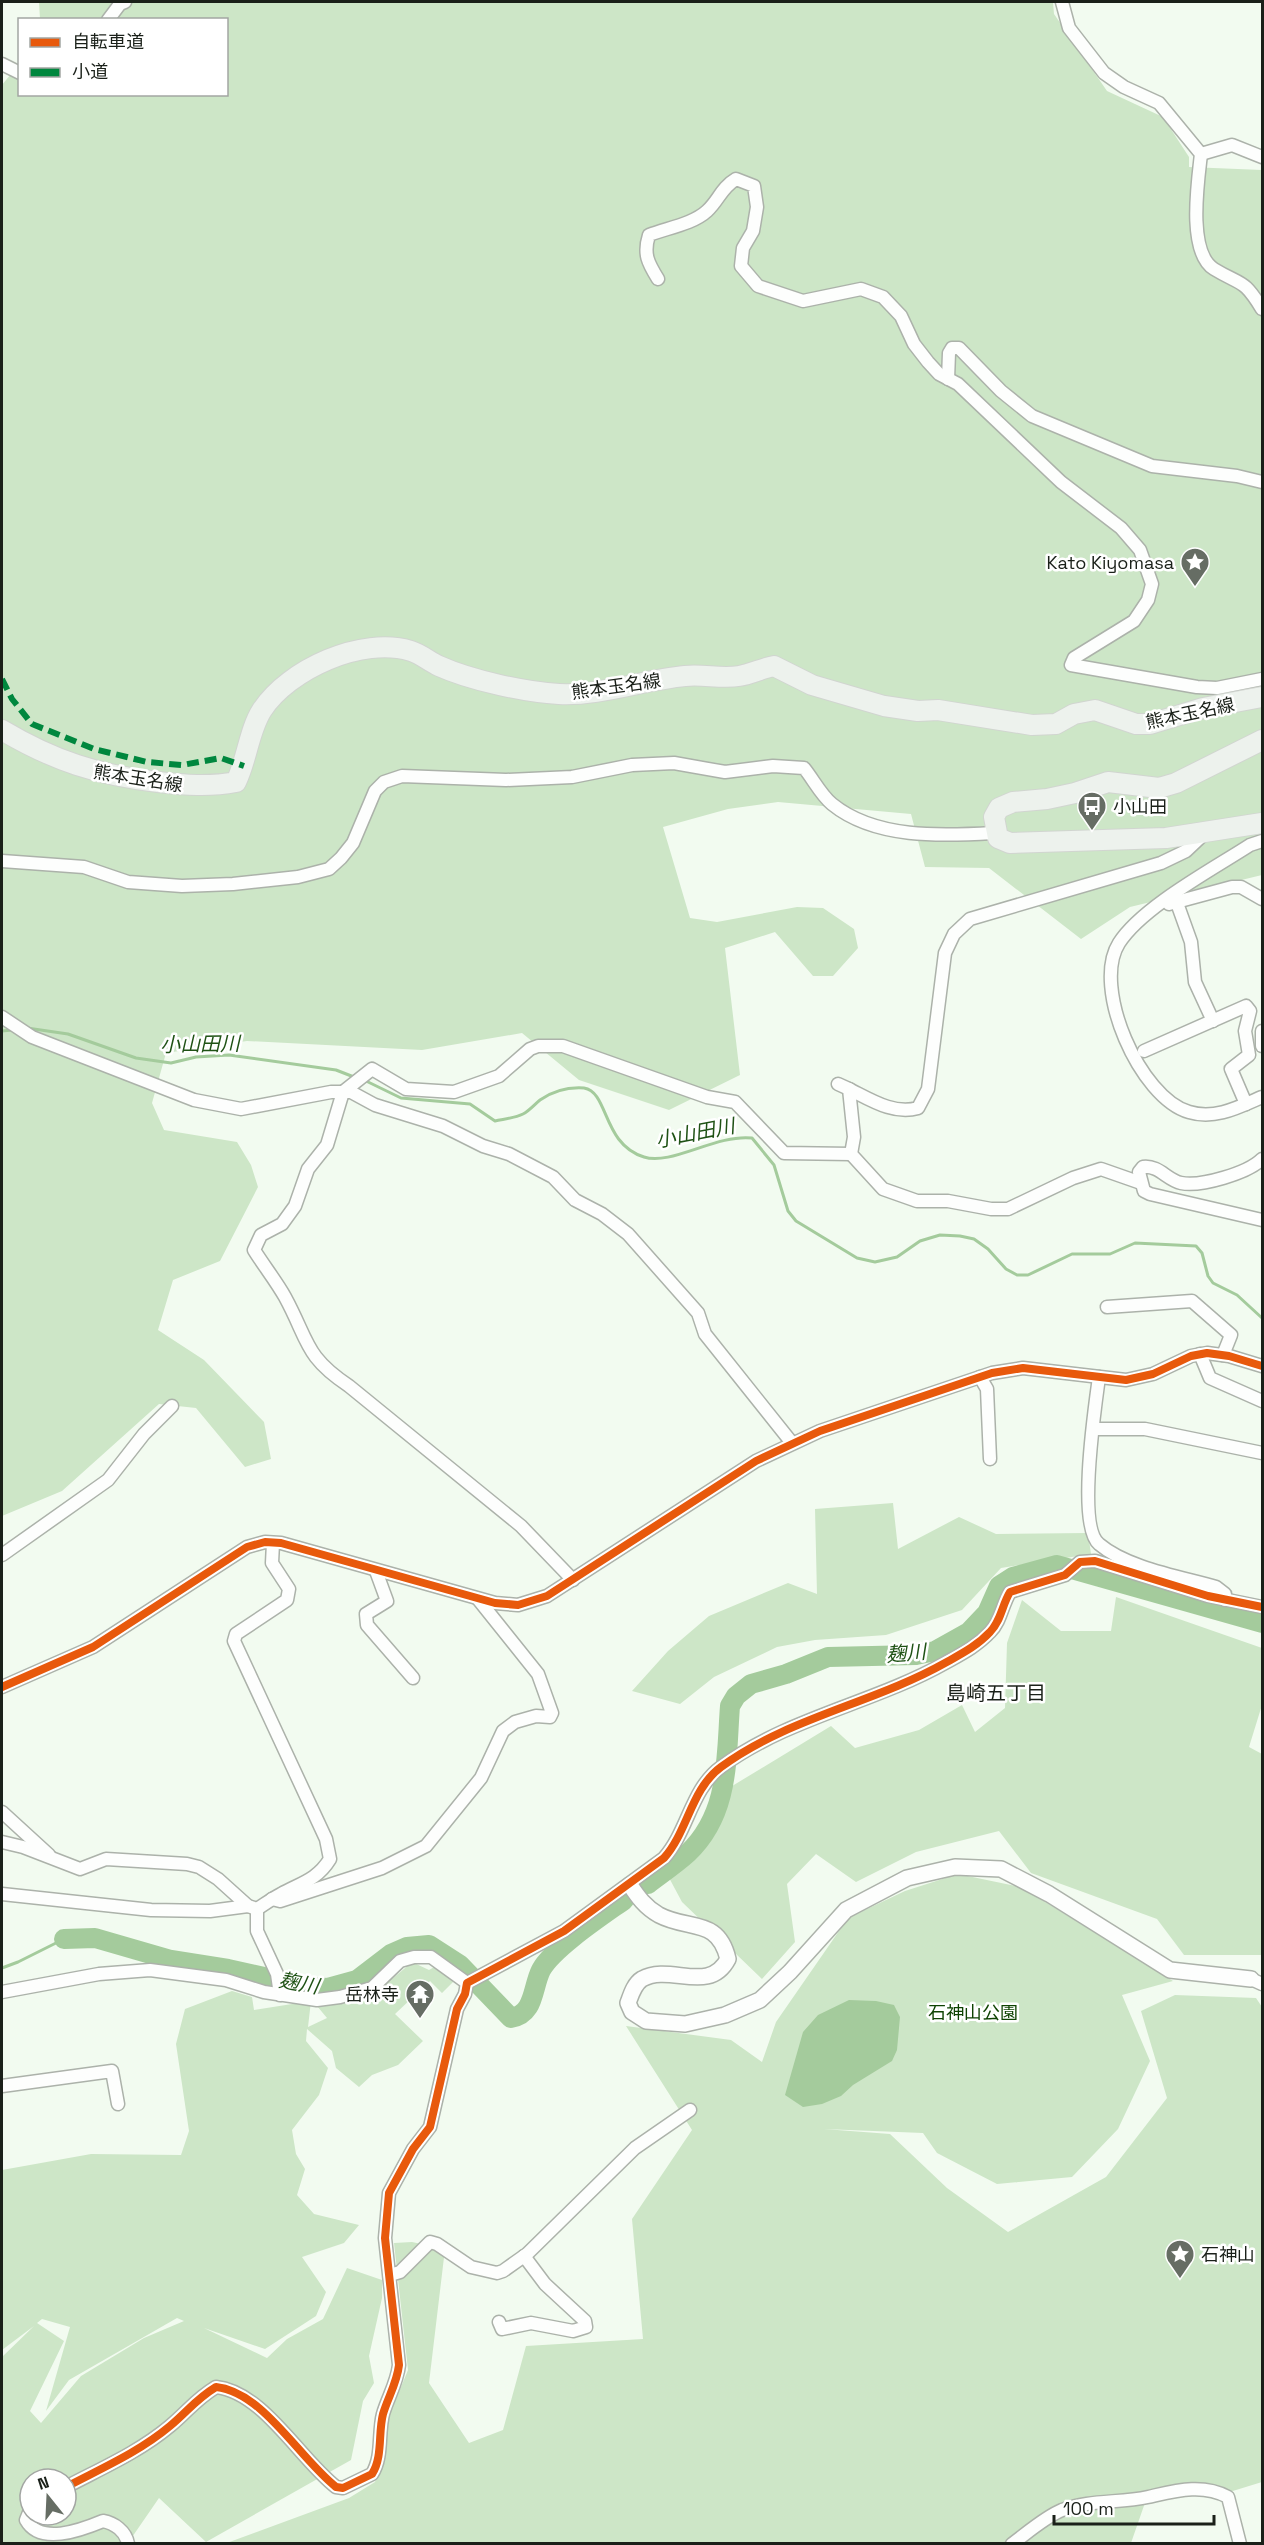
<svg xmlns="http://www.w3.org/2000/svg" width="1264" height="2545" viewBox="0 0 1264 2545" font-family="'Space Grotesk','Noto Sans JP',sans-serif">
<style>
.green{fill:#cde6c7;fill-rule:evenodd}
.water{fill:#a4cb9c}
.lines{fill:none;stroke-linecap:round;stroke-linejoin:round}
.stream{stroke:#a4cb9c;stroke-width:3}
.river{stroke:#a4cb9c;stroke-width:20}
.minor-casing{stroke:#acb2aa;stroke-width:15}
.tertiary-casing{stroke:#acb2aa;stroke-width:18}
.primary-casing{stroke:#d1d5d0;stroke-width:22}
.minor{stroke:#fdfefd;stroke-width:12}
.tertiary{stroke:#fdfefd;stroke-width:15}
.primary{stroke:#edf2ed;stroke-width:20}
.quiet{stroke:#00873e;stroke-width:6;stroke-dasharray:12 6;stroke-linecap:butt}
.cycleway-casing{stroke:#fff;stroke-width:11}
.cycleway{stroke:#e8590c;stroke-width:8}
.labels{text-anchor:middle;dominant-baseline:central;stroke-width:5;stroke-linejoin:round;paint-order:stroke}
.poi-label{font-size:18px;fill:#1a2019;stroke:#fff;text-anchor:end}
.street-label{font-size:18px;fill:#1a2019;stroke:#fff}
.park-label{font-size:18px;fill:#0f4303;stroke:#fff}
.water-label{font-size:20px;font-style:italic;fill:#1f5215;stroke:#fff}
.neighbourhood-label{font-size:20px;fill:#1a2019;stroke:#fff}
</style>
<rect width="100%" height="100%" fill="#f2fbf0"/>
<g class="green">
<polygon points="39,2 1053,2 1054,14 1107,91 1163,117 1189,157 1189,167 1262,170 1262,875 1130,907 1081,939 989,868 925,867 911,814 778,802 728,809 663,827 690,918 717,922 797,907 823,908 854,929 858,948 833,976 813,976 775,932 725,948 740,1075 669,1110 579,1080 522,1033 422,1050 247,1041 166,1053 152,1103 164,1130 237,1142 251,1165 258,1187 220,1261 173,1280 158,1330 204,1360 264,1422 271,1459 245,1467 196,1408 159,1404 62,1491 2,1516 2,85 19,64 20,94 226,94 226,20 40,19"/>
<polygon points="893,1503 898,1549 959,1517 996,1534 1088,1533 1091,1554 1001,1568 962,1610 886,1635 815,1640 777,1647 714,1677 680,1704 632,1691 668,1651 709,1616 788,1583 817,1594 815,1509"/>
<polygon points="1116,1597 1262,1648 1262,1705 1249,1747 1262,1754 1262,1955 1184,1955 1157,1919 1031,1873 999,1831 916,1852 856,1882 816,1854 787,1884 795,1942 762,1979 682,1902 667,1874 719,1794 831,1726 855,1748 919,1730 962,1705 975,1732 1005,1708 1007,1643 1022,1600 1061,1631 1111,1631"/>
<polygon points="958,1874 1021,1887 1173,1981 1122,1995 1150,2061 1118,2129 1072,2177 997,2184 937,2153 923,2133 824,2129 890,2134 947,2188 1008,2232 1106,2177 1167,2098 1141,2011 1175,1995 1256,1998 1262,2007 1262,2482 1223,2494 1147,2497 1131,2543 224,2544 349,2498 375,2482 380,2469 389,2416 408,2370 394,2243 412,2242 445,2249 429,2383 469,2443 503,2430 526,2346 643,2339 632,2219 692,2130 626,2026 731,2040 762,2062 776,2022 848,1918 905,1891"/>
<path d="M412 1962 429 1970 436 1966 454 1981 442 1993 430 1981 395 2014 423 2041 398 2065 372 2075 359 2087 336 2068 332 2051 307 2029 306 2041 328 2068 319 2095 292 2130 296 2154 305 2169 297 2195 314 2214 359 2225 344 2243 302 2257 326 2292 316 2316 265 2349 204 2328 267 2358 287 2339 323 2319 347 2268 382 2280V2298L369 2356 374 2383 363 2401 351 2460 206 2542 159 2498 128 2543H2V2357L34 2326 2 2350V2170L91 2154 181 2155 189 2131 176 2044 185 2009 232 1991 252 1997 254 2010 311 2001 308 2027 327 2018 317 2006C364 1997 375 1995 412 1962ZM177 2318 184 2321 144 2338 81 2376 41 2423 30 2411 64 2341 37 2323 42 2319 70 2327 46 2411 69 2380ZM30 2479H66V2515H30Z"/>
</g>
<polygon class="water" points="849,2000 876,2001 894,2005 900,2017 897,2050 892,2061 853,2085 841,2096 822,2104 803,2107 785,2095 803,2032 818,2015"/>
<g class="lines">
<g class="stream">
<polyline points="27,1028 68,1034 136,1058 171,1063 196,1057 229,1055 336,1070 354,1077"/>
<polyline points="2,1031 12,1030"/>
<path d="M364 1080 401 1098 470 1104 495 1121C504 1119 515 1118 523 1114 529 1111 535 1104 540 1100 553 1091 569 1087 584 1088 609 1092 602 1144 644 1157 671 1166 716 1134 752 1138L774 1165 788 1211 796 1221 857 1258 875 1262 897 1257 920 1241 940 1235 960 1236 974 1239 988 1249 1006 1269 1017 1275H1028L1072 1254H1110L1135 1243 1196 1246 1202 1253 1208 1276 1213 1283 1237 1295 1262 1318"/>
<polyline points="2,1968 18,1962 64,1939"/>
</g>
<g class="river">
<path d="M648 1884C661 1874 676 1864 688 1853 730 1813 726 1758 730 1706L736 1696 751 1684 786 1674 828 1657 916 1655 935 1651 969 1632 987 1613 999 1586 1013 1577 1057 1565 1262 1623"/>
<path d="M64 1939 95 1938 171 1960 228 1969 309 1987 328 1988 357 1980 391 1954 407 1947 429 1945 460 1965 511 2018C535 2014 532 1988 541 1970 553 1948 603 1915 624 1900"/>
</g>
<g class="minor-casing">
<g id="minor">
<path d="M1062 2 1069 28 1104 73 1124 87 1159 103 1201 154C1198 181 1187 252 1214 269 1242 286 1243 278 1262 309"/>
<polyline points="108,20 120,4 125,2"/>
<polyline points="2,64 20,73"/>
<polyline points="1201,154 1232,145 1262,157"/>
<path d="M658 279C648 263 643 254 649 235 667 228 693 224 707 211 719 200 721 188 736 179L754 186 757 207 753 231 743 248 741 266 758 286 803 301 861 289 883 297 901 316 914 344 928 362 939 374 958 384 1061 482 1121 528 1140 550 1152 584 1148 600 1134 621 1074 658 1071 665 1197 687 1217 688 1262 679"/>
<polyline points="948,379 949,353 952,348 959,348 1001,391 1032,416 1152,466 1237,476 1262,482"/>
<path d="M1262 841 1250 845C1213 869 1142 907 1119 943 1091 987 1140 1098 1189 1112 1215 1120 1239 1107 1262 1097"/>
<path d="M2 861 84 867 128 882 182 886 233 884 298 877 329 869 341 858 353 843 375 791 384 782 402 776 506 780 572 777 632 765 674 763 725 772 773 766 804 768C813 779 821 795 832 804 875 839 941 836 993 833L998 838"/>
<polyline points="1177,903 1191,942 1195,982 1213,1021"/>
<polyline points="1169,904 1232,887 1241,887 1262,899"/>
<polyline points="2,1017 32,1037 194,1100 241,1109 331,1092 351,1092 375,1105 443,1126 483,1146 509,1154 553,1177 575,1200 602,1214 628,1234 698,1313 705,1334 792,1443"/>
<polyline points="1262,1031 1262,1046"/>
<polyline points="1144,1051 1246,1006 1250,1011 1245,1031 1249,1055 1231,1069 1246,1104"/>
<polyline points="838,1084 849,1089 854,1137 851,1154 883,1189 917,1201 948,1201 991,1209 1008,1209 1073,1178 1101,1169 1141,1183"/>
<path d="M849 1089C871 1100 894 1115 918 1108L928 1089 945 953 954 934 970 919 1161 863 1186 851 1205 833"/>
<path d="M1262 1159C1248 1173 1201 1187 1181 1183 1167 1180 1159 1165 1143 1167L1139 1172 1144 1191 1150 1194 1262 1220"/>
<polyline points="1107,1307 1192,1301 1231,1335 1223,1355"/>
<polyline points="1200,1354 1210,1378 1262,1401"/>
<polyline points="980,1377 987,1389 990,1459"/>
<path d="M1099 1377C1095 1407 1077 1526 1099 1544 1127 1568 1181 1577 1216 1587L1225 1594V1600"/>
<polyline points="1093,1429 1145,1429 1262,1453"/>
<polyline points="2,1555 108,1480 144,1434 172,1406"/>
<polyline points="376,1571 387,1601 366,1614 367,1625 413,1678"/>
<path d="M573 1580 521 1526 349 1386C304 1356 309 1341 285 1297 276 1281 264 1266 254 1250L261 1235 282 1224 295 1206 308 1169 327 1145 343 1092 372 1069 406 1089 454 1092 499 1076 530 1049 538 1046H563L707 1097 735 1102 784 1153 851 1154"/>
<polyline points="2,1687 93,1647 247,1547 265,1542 281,1543 495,1603 518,1605 547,1596 756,1461 820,1431 992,1373 1023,1368 1126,1380 1153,1374 1191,1356 1207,1353 1229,1356 1262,1366"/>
<polyline points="2,1812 49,1855"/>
<polyline points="2,1842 23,1847 80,1869 106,1859 187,1864 199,1867 218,1879 248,1906 257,1909"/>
<polyline points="2,1894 151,1910 210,1911 248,1906"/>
<polyline points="272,1899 280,1901 382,1868 426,1846 481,1778 503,1731 515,1722 536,1716 550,1717 552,1713 538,1674 478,1599"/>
<path d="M257 1909C265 1904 273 1898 281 1894 301 1883 317 1880 330 1859L326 1839 234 1641 236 1634 287 1600 289 1589 272 1563 273 1543"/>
<polyline points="257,1909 257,1931 277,1974 280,1995"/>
<polyline points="1251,1979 1262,1984"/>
<polyline points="2,1992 99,1974 150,1970 226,1980 264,1992 317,2000 340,1997 372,1988 400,1961 414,1957 431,1957 467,1983"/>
<polyline points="2,2086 112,2071 118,2104"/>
<polyline points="390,2275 400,2272 430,2242 437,2244 471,2267 497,2273 503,2271 527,2254 635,2148 690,2110"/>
<polyline points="499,2322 502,2329 531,2323 573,2331 586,2327 585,2321 545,2284 524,2256"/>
<path d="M66 2487C102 2468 139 2452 170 2426 188 2411 196 2399 216 2387 263 2392 299 2458 336 2487L343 2488 372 2474C383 2457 378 2433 383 2414 388 2397 397 2383 399 2365L385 2238 389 2193 413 2149 430 2127 457 2009 465 1994 467 1983 564 1931 664 1858C688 1831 691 1789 721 1767 787 1718 874 1703 945 1663 961 1654 977 1646 990 1632 1001 1621 1002 1605 1010 1592L1065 1575 1080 1562 1095 1561 1208 1596 1262 1607"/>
<path d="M30 2510 26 2520C40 2545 79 2531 103 2521 114 2523 126 2531 128 2544"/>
<path d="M1012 2544C1027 2533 1045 2517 1062 2510 1089 2500 1120 2503 1148 2497 1175 2491 1202 2483 1228 2497L1240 2544"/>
</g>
</g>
<g class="tertiary-casing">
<path id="tertiary" d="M630 1885C638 1897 645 1907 659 1915 689 1931 718 1917 728 1959 709 1995 670 1963 642 1979 634 1984 631 1995 628 2003L632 2012 646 2021 685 2024 725 2015 760 2000 790 1972 846 1910 907 1878 955 1867 1001 1869 1049 1894 1170 1970 1251 1979"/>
</g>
<g class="primary-casing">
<g id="primary">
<path d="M2 730C54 761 98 775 158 782 185 785 209 787 236 782 247 760 249 730 262 710 289 669 362 636 411 651 421 654 430 662 439 666 470 680 524 692 559 694 600 696 643 680 685 676 703 674 722 679 739 676 751 674 763 668 774 666L812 685 884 706 918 711 938 710 1032 725 1056 724 1074 714 1095 710 1136 724H1150L1203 708 1262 697"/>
<polyline points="1262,740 1176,783 1159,788 1108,782 1075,793 1047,799 1013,802 999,808 994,817 998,838 1010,843 1166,838 1262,823"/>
</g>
</g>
<use href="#minor" class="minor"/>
<use href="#tertiary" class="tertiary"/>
<use href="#primary" class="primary"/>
<polyline class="quiet" points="2,679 12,699 32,724 94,749 147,762 182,765 221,758 244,766"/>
<g class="cycleway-casing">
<g id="cycleway">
<polyline points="2,1687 93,1647 247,1547 265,1542 281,1543 495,1603 518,1605 547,1596 756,1461 820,1431 992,1373 1023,1368 1126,1380 1153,1374 1191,1356 1207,1353 1229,1356 1262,1366"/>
<path d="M66 2487C102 2468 139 2452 170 2426 188 2411 196 2399 216 2387 263 2392 299 2458 336 2487L343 2488 372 2474C383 2457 378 2433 383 2414 388 2397 397 2383 399 2365L385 2238 389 2193 413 2149 430 2127 457 2009 465 1994 467 1983 564 1931 664 1858C688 1831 691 1789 721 1767 787 1718 874 1703 945 1663 961 1654 977 1646 990 1632 1001 1621 1002 1605 1010 1592L1065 1575 1080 1562 1095 1561 1208 1596 1262 1607"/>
</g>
</g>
<use href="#cycleway" class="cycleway"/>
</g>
<defs>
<g id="sight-pin" transform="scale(1.5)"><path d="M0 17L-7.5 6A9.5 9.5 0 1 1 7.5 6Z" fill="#666d64" stroke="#fff"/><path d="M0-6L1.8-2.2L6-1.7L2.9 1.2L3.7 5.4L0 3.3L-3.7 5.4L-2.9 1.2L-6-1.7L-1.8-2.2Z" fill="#fff"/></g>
<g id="bus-pin" transform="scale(1.5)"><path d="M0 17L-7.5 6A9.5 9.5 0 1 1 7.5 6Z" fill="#666d64" stroke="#fff"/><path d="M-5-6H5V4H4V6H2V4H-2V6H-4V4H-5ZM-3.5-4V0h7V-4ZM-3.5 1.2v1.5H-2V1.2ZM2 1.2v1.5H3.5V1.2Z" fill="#fff"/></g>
<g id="temple-pin" transform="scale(1.5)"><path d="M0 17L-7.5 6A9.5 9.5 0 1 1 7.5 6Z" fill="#666d64" stroke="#fff"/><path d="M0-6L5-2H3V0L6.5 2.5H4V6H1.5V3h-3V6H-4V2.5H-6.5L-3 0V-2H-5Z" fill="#fff"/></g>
</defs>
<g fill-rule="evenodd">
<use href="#sight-pin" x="1195" y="562"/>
<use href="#bus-pin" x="1092" y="806"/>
<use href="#temple-pin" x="420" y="1994"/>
<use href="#sight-pin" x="1180" y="2254"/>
</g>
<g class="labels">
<g class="poi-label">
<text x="1174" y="562">Kato Kiyomasa</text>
<text x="1113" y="806" text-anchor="start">小山田</text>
<text x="399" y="1994">岳林寺</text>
<text x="1201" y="2254" text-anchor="start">石神山</text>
</g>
<g class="street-label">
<text transform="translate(616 686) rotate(-8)">熊本玉名線</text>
<text transform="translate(1190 713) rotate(-12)">熊本玉名線</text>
<text transform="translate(138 778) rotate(9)">熊本玉名線</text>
</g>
<g class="park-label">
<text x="973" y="2012">石神山公園</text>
</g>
<g class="water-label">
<text transform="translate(200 1044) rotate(-1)">小山田川</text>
<text transform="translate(695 1133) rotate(-11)">小山田川</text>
<text transform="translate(906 1653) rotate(-5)">麹川</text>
<text transform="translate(299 1983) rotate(10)">麹川</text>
</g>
<g class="neighbourhood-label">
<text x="996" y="1693">島崎五丁目</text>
</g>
</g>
<rect width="1264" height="2545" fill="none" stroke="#1a2019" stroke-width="6"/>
<rect x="18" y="18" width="210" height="78" fill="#ffffff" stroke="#a3a6a3" stroke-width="1.5"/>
<rect x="30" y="38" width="30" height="9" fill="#e8590c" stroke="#a3a6a3" stroke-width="1.5"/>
<text x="72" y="48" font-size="18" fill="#1a2019">自転車道</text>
<rect x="30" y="68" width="30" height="9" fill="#00873e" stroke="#a3a6a3" stroke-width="1.5"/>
<text x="72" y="78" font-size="18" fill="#1a2019">小道</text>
<g transform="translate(48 2497) rotate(342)"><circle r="28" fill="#ffffff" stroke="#a3a6a3" stroke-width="1.5"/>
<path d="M0-4.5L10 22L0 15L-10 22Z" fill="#666d64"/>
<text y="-9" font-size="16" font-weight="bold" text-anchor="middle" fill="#1a2019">N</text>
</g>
<path d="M1054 2515v9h160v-9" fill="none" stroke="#1a2019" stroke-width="3"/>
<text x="1063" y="2515" font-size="18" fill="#1a2019" stroke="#ffffff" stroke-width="4.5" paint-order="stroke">100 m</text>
</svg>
